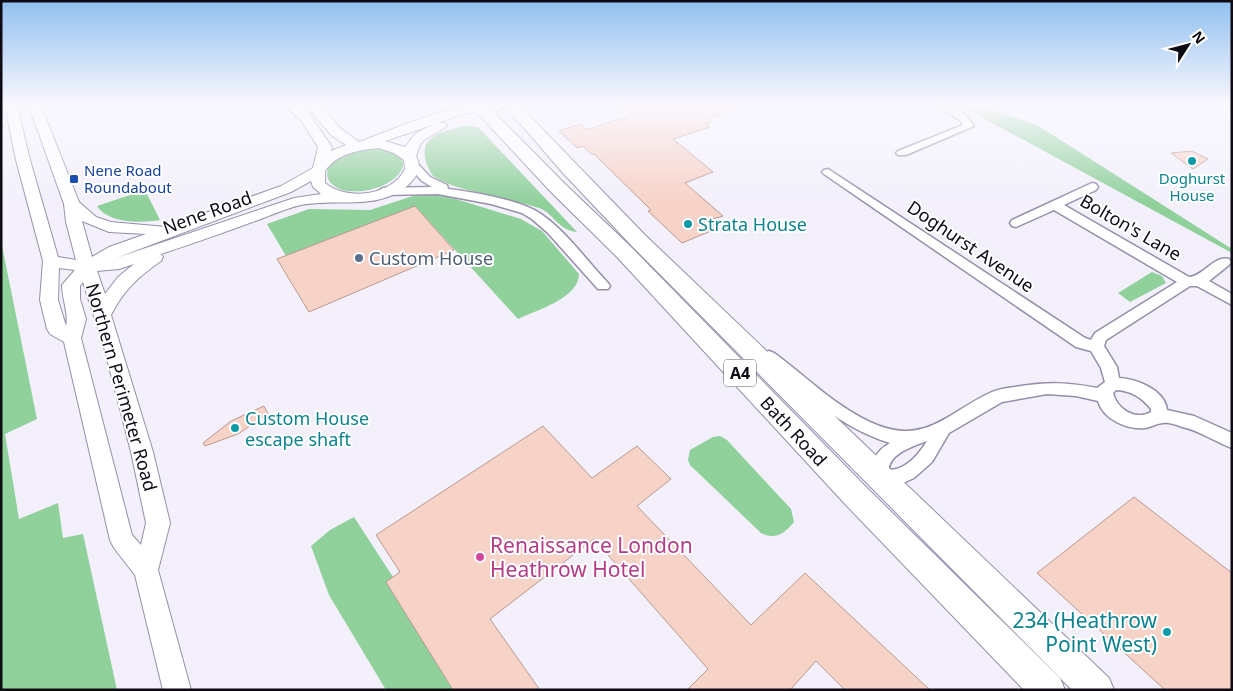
<svg xmlns="http://www.w3.org/2000/svg" width="1233" height="691" viewBox="0 0 1233 691" font-family="'Noto Sans',sans-serif">
<style>
.green{fill:#8fd09b}
.building{fill:#f7d2c7;stroke:#b99990}
.lines{fill:none;stroke-linecap:round;stroke-linejoin:round}
.minor-casing{stroke:#968ea9;stroke-width:3}
.tertiary-casing{stroke:#968ea9;stroke-width:2}
.primary-casing{stroke:#968ea9;stroke-width:3}
.trunk-casing{stroke:#968ea9;stroke-width:2}
.minor{fill:#fff;fill-rule:evenodd}
.tertiary{fill:#fff;fill-rule:evenodd}
.primary{fill:#fff;fill-rule:evenodd}
.trunk{fill:#fff;fill-rule:evenodd}
.culture-dot{fill:#0f9aa8;stroke:#fff;stroke-width:2}
.transit-dot{fill:#1a4fb4;stroke:#fff;stroke-width:2}
.service-dot{fill:#5c6f8a;stroke:#fff;stroke-width:2}
.hotel-dot{fill:#d1479c;stroke:#fff;stroke-width:2}
.labels{text-anchor:middle;dominant-baseline:central;stroke-width:4;stroke-linejoin:round;paint-order:stroke}
.far-transit-label{font-size:15px;fill:#164399;stroke:#fff;text-anchor:start}
.far-culture-label{font-size:15px;fill:#0d838f;stroke:#fff}
.shield{fill:#fff;stroke:#56545b;stroke-width:1}
.shield-label{font-size:16px;font-weight:bold;fill:#0e0b15}
.street-label{font-size:18px;fill:#0e0b15;stroke:#fff}
.culture-label{font-size:18px;fill:#0d838f;stroke:#fff;text-anchor:start}
.service-label{font-size:18px;fill:#4e5e75;stroke:#fff;text-anchor:start}
.near-hotel-label{font-size:21px;fill:#b23c85;stroke:#fff;text-anchor:start}
.near-culture-label{font-size:21px;fill:#0d838f;stroke:#fff;text-anchor:end}
</style>
<rect width="100%" height="100%" fill="#f3f0fc"/>
<g class="green">
<polygon points="961,106 969,106 1007,115 1037,125 1232,249 1232,253"/>
<path d="M463 126 478 127 577 232C557 230 554 213 539 208 511 199 453 191 432 175 413 141 433 133 463 126Z"/>
<path d="M367 149C434 148 396 196 348 191 331 189 318 174 335 161 344 154 356 151 367 149Z"/>
<path d="M145 190 160 220C141 223 109 224 97 206Z"/>
<path d="M433 192 521 219 542 231 579 274C579 298 537 310 518 319L415 206 286 256 267 224 309 209 370 210 422 193Z"/>
<polygon points="1,241 37,419 5,434 19,519 58,503 63,538 83,534 117,690 1,690"/>
<polygon points="1152,272 1162,276 1166,283 1130,302 1118,293"/>
<path d="M720 436 727 440 791 509 794 522C784 534 775 540 761 533L690 465 688 460 690 450 713 437Z"/>
<polygon points="354,517 393,577 386,582 453,690 386,690 329,595 311,546 330,530"/>
</g>
<g class="building">
<polygon points="620,106 648,106 652,109 663,106 736,106 736,108 709,118 713,121 705,124 710,127 673,139 713,172 685,183 723,216 709,220 718,228 682,243 648,211 651,210 594,154 591,154 583,146 577,148 559,131 581,124 587,130 632,115"/>
<polygon points="1192,151 1208,159 1193,169 1171,153"/>
<polygon points="415,206 454,250 309,312 277,259"/>
<polygon points="264,406 268,414 238,434 205,446 203,443 231,421"/>
<polygon points="543,426 592,478 637,446 671,479 637,506 751,625 805,573 930,690 845,690 816,661 790,690 687,690 708,669 594,539 490,619 540,690 453,690 386,582 400,572 376,535"/>
<polygon points="1134,497 1232,573 1232,690 1165,690 1037,573"/>
</g>
<g class="lines">
<g class="minor-casing">
<g id="minor">
<polygon points="285,106 296,106 310,118 309,120 301,120"/>
<path d="M937 106C953 105 966 112 974 126L906 155H898L896 153 898 151 963 125 960 120Z"/>
<path d="M413 162 417 163 430 177 447 185 448 189C473 192 521 200 541 214 567 232 586 260 608 283L610 286 608 289H598L548 233 532 219 522 213 491 204 438 194 379 195 377 192 383 188 432 187 422 181 409 167 407 165 409 163Z"/>
<path d="M828 169 1085 338 1091 340 1095 333 1177 282 1054 210 1016 227 1012 226 1010 223 1012 220 1092 183 1096 184 1098 187 1096 190 1064 205 1189 277C1204 276 1214 255 1229 259L1231 262 1229 265 1209 281 1232 294V305L1197 286H1190L1106 340 1104 346 1117 367 1119 378C1137 379 1165 390 1167 410L1194 416 1232 433V448C1215 442 1199 430 1182 427 1177 425 1168 422 1163 423 1158 423 1151 427 1145 428 1127 430 1103 419 1098 401L1076 396 1047 394 1002 402 949 433 932 462 914 478 896 486H881L875 483C867 467 875 451 890 443 837 426 807 394 764 361L761 357 764 353 769 351 774 353C807 377 839 410 877 425 927 445 951 410 992 392 999 389 1007 388 1015 387 1046 382 1066 382 1097 388L1105 382 1101 368 1091 351 1076 347 824 174 822 172 824 170ZM1116 390C1132 391 1141 397 1151 409V412C1135 421 1117 409 1113 393ZM927 441C919 454 906 470 889 470 888 454 914 446 927 441Z"/>
</g>
</g>
<g class="tertiary-casing">
<path id="tertiary" d="M5 106H17L30 160 58 257 76 260 66 222 64 204 29 106H41L79 202 96 217 111 222 166 227 281 186 313 168 318 147 295 111 298 106H321L341 129 359 142C379 135 475 93 489 109L483 113H465L437 123H445L447 126 424 140 420 145 416 156C425 172 409 187 395 194 365 208 333 199 301 205 287 208 272 215 258 220 226 232 194 243 161 254L163 257 161 261C139 276 123 291 111 315L153 452 170 523 158 570 191 690H163L135 575 114 548 110 540 64 342 50 334 47 329 40 300 43 261 16 160ZM309 109 331 135 346 145 331 151 332 147 307 111ZM432 125 415 134 405 147 385 141ZM379 148 394 153 404 160 405 169C392 196 347 201 325 183V171C338 153 359 150 379 148ZM311 181 313 187 321 194 294 198 116 258 291 192ZM82 221 109 232 146 234 109 247 92 257ZM134 264 118 277 105 294 97 271 119 269ZM59 268 75 270 62 285C62 299 69 314 66 326L58 300ZM83 282 104 347 131 452 146 523 141 545 132 535 81 338 86 319 80 299V286Z"/>
</g>
<g class="primary-casing">
<polygon id="primary" points="478,106 504,106 501,109 483,114 478,112 475,109"/>
</g>
<g class="trunk-casing">
<g id="trunk">
<polygon points="471,106 488,106 565,184 631,247 865,486 1060,678 1065,690 1024,690 845,504 617,257 551,192"/>
<polygon points="503,106 520,106 645,235 1109,678 1114,690 1072,690 631,245 562,172 525,129"/>
</g>
</g>
<use href="#minor" class="minor"/>
<use href="#tertiary" class="tertiary"/>
<use href="#primary" class="primary"/>
<use href="#trunk" class="trunk"/>
</g>
<linearGradient id="sky" x2="0" y2="1"><stop stop-color="#91bfef"/><stop offset="0.52" stop-color="#faf8fe"/><stop offset="1" stop-color="#faf8fe" stop-opacity="0"/></linearGradient>
<rect width="1233" height="202" fill="url(#sky)"/>
<g class="culture-dot">
<circle cx="1192" cy="161" r="5"/>
<circle cx="688" cy="224" r="5"/>
<circle cx="235" cy="428" r="5"/>
<circle cx="1167" cy="632" r="5"/>
</g>
<rect class="transit-dot" x="69" y="174" width="10" height="10" rx="2.5"/>
<circle class="service-dot" cx="359" cy="258" r="5"/>
<circle class="hotel-dot" cx="480" cy="557" r="5"/>
<g class="labels">
<g class="far-transit-label">
<text x="84" y="170">Nene Road<tspan x="84" dy="17">Roundabout</tspan></text>
</g>
<g class="far-culture-label">
<text x="1192" y="178">Doghurst<tspan x="1192" dy="17">House</tspan></text>
</g>
<rect class="shield" x="724" y="359.5" width="32" height="27" rx="4"/>
<g class="shield-label">
<text x="740" y="373">A4</text>
</g>
<g class="street-label">
<text transform="translate(207 212) rotate(-20)">Nene Road</text>
<text transform="translate(1131 227) rotate(30)">Bolton's Lane</text>
<text transform="translate(971 246) rotate(34)">Doghurst Avenue</text>
<text transform="translate(122 387) rotate(74)">Northern Perimeter Road</text>
<text transform="translate(794 431) rotate(47)">Bath Road</text>
</g>
<g class="culture-label">
<text x="698" y="224">Strata House</text>
<text x="245" y="418">Custom House<tspan x="245" dy="21">escape shaft</tspan></text>
</g>
<g class="service-label">
<text x="369" y="258">Custom House</text>
</g>
<g class="near-hotel-label">
<text x="490" y="545">Renaissance London<tspan x="490" dy="24">Heathrow Hotel</tspan></text>
</g>
<g class="near-culture-label">
<text x="1157" y="620">234 (Heathrow<tspan x="1157" dy="24">Point West)</tspan></text>
</g>
</g>
<rect width="1233" height="691" fill="none" stroke="#0e0b15" stroke-width="5"/>
<g transform="translate(1188 45) rotate(54)" stroke="#ffffff" stroke-width="4" paint-order="stroke">
<path d="M0-4L9 19L0 12L-9 19Z" fill="#0e0b15"/>
<text y="-8" font-size="14" font-weight="bold" text-anchor="middle" fill="#0e0b15">N</text>
</g>
</svg>
